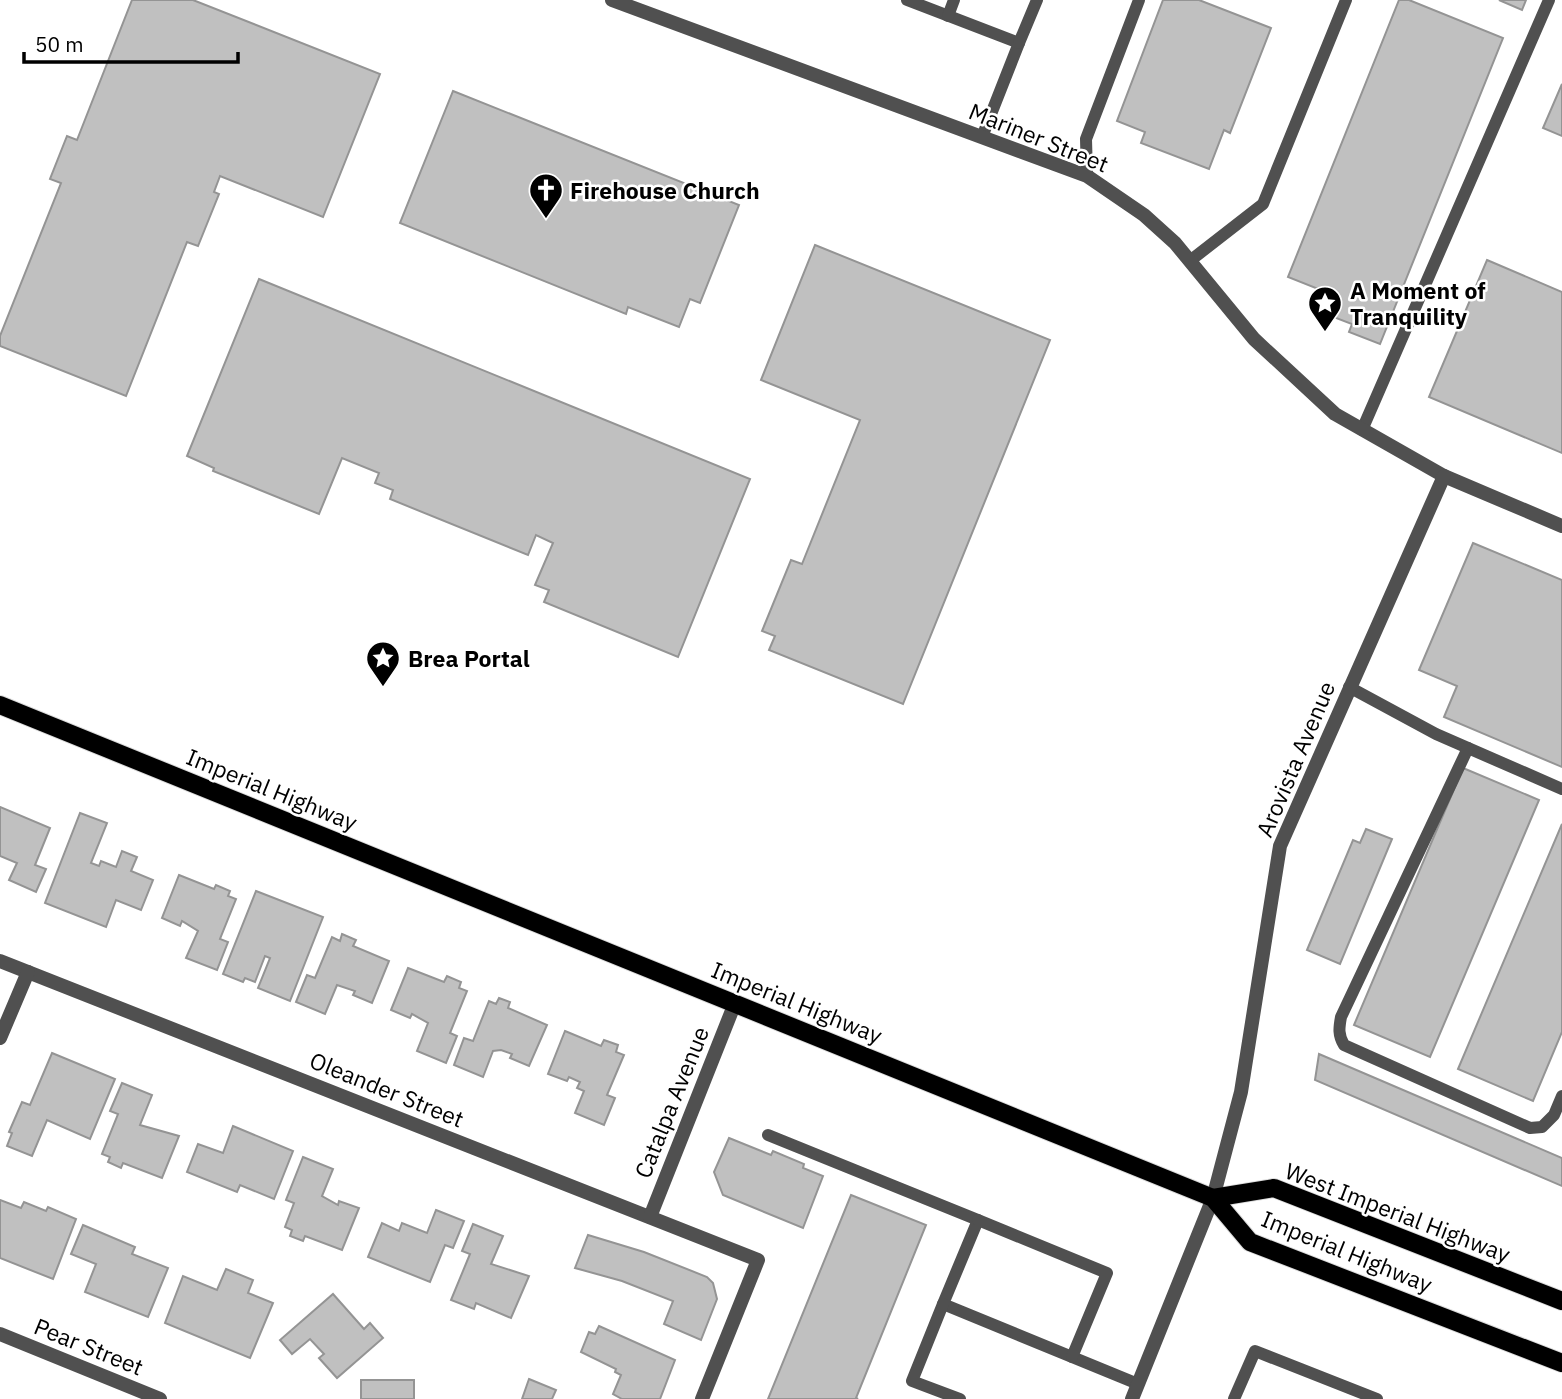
<svg xmlns="http://www.w3.org/2000/svg" width="1562" height="1399" viewBox="0 0 1562 1399" font-family="'IBM Plex Sans',sans-serif">
<style>
.building{fill:#c0c0c0;stroke:#949494;stroke-width:2}
.lines{fill:none;stroke-linecap:round;stroke-linejoin:round}
.primary-casing{stroke:#dbdbdb;stroke-width:20}
.service{stroke:#505050;stroke-width:12}
.minor{stroke:#505050;stroke-width:14}
.primary{stroke:#000;stroke-width:18}
.labels{text-anchor:middle;dominant-baseline:central;stroke-width:5;stroke-linejoin:round;paint-order:stroke}
.street-label{font-size:23px;fill:#000;stroke:#fff}
.poi-label{font-size:23px;font-weight:bold;fill:#000;stroke:#fff;text-anchor:start}
</style>
<rect width="100%" height="100%" fill="#fff"/>
<g class="building">
<polygon points="132,0 193,0 380,74 323,217 220,176 214,192 219,194 198,246 187,242 126,396 0,346 0,336 61,183 50,179 67,136 77,140"/>
<polygon points="1163,0 1199,0 1271,28 1230,133 1224,130 1209,169 1141,143 1145,132 1117,121"/>
<polygon points="1399,0 1409,0 1503,38 1380,344 1349,332 1352,324 1323,313 1331,294 1288,277"/>
<polygon points="1499,0 1526,0 1522,10"/>
<polygon points="1562,84 1562,136 1543,128"/>
<polygon points="453,91 739,205 700,303 690,299 679,327 628,307 626,314 400,223"/>
<polygon points="815,245 1050,340 903,704 769,650 775,636 762,631 791,560 802,564 860,420 761,380"/>
<polygon points="1487,260 1562,292 1562,453 1429,397"/>
<polygon points="259,279 750,479 678,657 544,602 549,590 535,585 553,543 536,535 528,555 390,499 393,490 375,483 379,473 342,458 319,514 213,471 214,468 187,456"/>
<polygon points="1473,543 1562,580 1562,767 1444,717 1457,686 1419,670"/>
<polygon points="1463,768 1539,800 1430,1057 1354,1025"/>
<polygon points="0,807 50,828 35,865 46,869 36,892 9,880 17,863 0,856"/>
<polygon points="80,813 107,823 91,863 99,866 101,861 116,867 122,851 137,857 131,871 153,880 141,910 116,900 106,927 45,903"/>
<polygon points="1562,824 1562,1032 1533,1101 1458,1069"/>
<polygon points="1366,829 1392,839 1340,964 1307,950 1353,840 1360,843"/>
<polygon points="179,875 214,889 216,885 230,891 228,896 236,899 220,939 228,942 217,970 186,958 198,931 182,921 180,926 162,918"/>
<polygon points="256,891 323,917 290,1001 258,988 270,958 265,956 255,982 245,978 243,982 223,974"/>
<polygon points="342,934 356,940 353,946 389,961 372,1003 353,995 355,991 337,985 325,1014 296,1002 307,975 315,978 332,937 340,941"/>
<polygon points="408,968 444,982 447,976 461,982 459,988 467,991 450,1033 457,1036 446,1063 417,1051 428,1023 412,1014 410,1018 391,1010"/>
<polygon points="499,998 510,1002 508,1008 547,1025 529,1066 510,1058 512,1054 501,1050 493,1051 483,1077 454,1065 464,1038 473,1041 489,1001 496,1004"/>
<polygon points="565,1031 601,1046 604,1040 618,1045 616,1052 624,1055 607,1095 615,1098 604,1125 575,1113 584,1091 577,1088 580,1082 569,1077 567,1081 548,1074"/>
<polygon points="52,1053 115,1079 90,1139 47,1120 32,1156 7,1146 12,1133 9,1132 22,1102 30,1105"/>
<polygon points="1319,1054 1562,1158 1562,1186 1315,1080"/>
<polygon points="122,1083 152,1095 140,1125 179,1136 162,1178 123,1163 121,1168 108,1162 110,1157 102,1154 118,1114 110,1111"/>
<polygon points="233,1126 293,1151 274,1199 240,1185 237,1192 187,1172 198,1144 223,1153"/>
<polygon points="729,1138 771,1155 773,1151 804,1164 803,1168 823,1176 803,1228 723,1195 714,1172"/>
<polygon points="303,1157 333,1169 322,1196 338,1205 339,1201 359,1208 342,1250 305,1236 303,1241 290,1236 292,1230 285,1227 294,1203 286,1200"/>
<polygon points="851,1195 926,1225 856,1398 858,1399 768,1399"/>
<polygon points="0,1200 21,1208 24,1202 46,1211 48,1207 76,1219 53,1279 0,1258"/>
<polygon points="436,1210 464,1221 453,1248 445,1245 430,1282 368,1257 382,1223 399,1231 402,1223 427,1233"/>
<polygon points="473,1224 503,1236 491,1264 529,1276 511,1318 476,1303 474,1309 451,1300 470,1254 462,1251"/>
<polygon points="83,1225 135,1247 132,1254 168,1268 148,1317 85,1292 96,1264 71,1254"/>
<polygon points="588,1235 644,1252 707,1277 713,1283 717,1299 701,1340 664,1324 673,1301 622,1281 575,1268"/>
<polygon points="226,1269 253,1280 248,1293 273,1303 250,1358 165,1323 183,1276 217,1290"/>
<polygon points="333,1294 364,1329 370,1323 383,1338 337,1378 319,1358 324,1354 310,1339 292,1354 280,1340"/>
<polygon points="599,1326 675,1360 660,1399 622,1399 613,1394 621,1375 615,1372 616,1369 581,1352 589,1332 595,1334"/>
<polygon points="529,1379 556,1390 552,1399 522,1399"/>
<rect x="361" y="1380" width="53" height="19"/>
</g>
<g class="lines">
<g class="primary-casing">
<g id="primary">
<polyline points="0,705 1213,1198 1250,1242 1562,1363"/>
<polyline points="1213,1198 1274,1188 1562,1301"/>
</g>
</g>
<g class="service">
<polyline points="907,0 1019,43 982,137"/>
<polyline points="948,16 954,0"/>
<polyline points="1019,43 1037,0"/>
<polyline points="1087,176 1086,139 1139,0"/>
<polyline points="1191,260 1263,204 1346,0"/>
<polyline points="1362,430 1549,0"/>
<polyline points="1349,687 1436,734 1562,789"/>
<path d="M1468 748 1341 1017C1339 1028 1338 1035 1344 1045L1530 1128 1542 1127 1554 1115 1562 1096"/>
<polyline points="768,1135 978,1220 943,1304 1138,1384"/>
<polyline points="978,1220 1107,1273 1072,1357"/>
<polyline points="943,1304 912,1381 960,1399"/>
<polyline points="1234,1399 1255,1351 1377,1399"/>
</g>
<g class="minor">
<polyline points="612,0 1087,176 1144,215 1175,243 1254,339 1335,414 1444,476 1562,526"/>
<polyline points="0,961 758,1260 702,1399"/>
<polyline points="0,1038 28,972"/>
<polyline points="650,1217 735,1003"/>
<polyline points="0,1334 160,1399"/>
<polyline points="1132,1399 1213,1198 1241,1092 1280,846 1444,476"/>
</g>
<use href="#primary" class="primary"/>
</g>
<defs>
<g id="church-pin" transform="scale(1.75)"><path d="M0 17L-7.5 6A9.5 9.5 0 1 1 7.5 6Z" fill="#000" stroke="#fff"/><path d="M-1.2-6h2.4v3.5h3.3v2.4h-3.3V6h-2.4V-.1h-3.3v-2.4h3.3Z" fill="#fff"/></g>
<g id="sight-pin" transform="scale(1.75)"><path d="M0 17L-7.5 6A9.5 9.5 0 1 1 7.5 6Z" fill="#000" stroke="#fff"/><path d="M0-6L1.8-2.2L6-1.7L2.9 1.2L3.7 5.4L0 3.3L-3.7 5.4L-2.9 1.2L-6-1.7L-1.8-2.2Z" fill="#fff"/></g>
</defs>
<g fill-rule="evenodd">
<use href="#church-pin" x="546" y="190"/>
<use href="#sight-pin" x="1325" y="303"/>
<use href="#sight-pin" x="383" y="658"/>
</g>
<g class="labels">
<g class="street-label">
<text transform="translate(1039 137) rotate(22)">Mariner Street</text>
<text transform="translate(1295 759) rotate(-67)">Arovista Avenue</text>
<text transform="translate(272 789) rotate(22)">Imperial Highway</text>
<text transform="translate(797 1002) rotate(22)">Imperial Highway</text>
<text transform="translate(387 1089) rotate(22)">Oleander Street</text>
<text transform="translate(671 1102) rotate(-68)">Catalpa Avenue</text>
<text transform="translate(1398 1212) rotate(21)">West Imperial Highway</text>
<text transform="translate(1347 1251) rotate(22)">Imperial Highway</text>
<text transform="translate(89 1346) rotate(22)">Pear Street</text>
</g>
<g class="poi-label">
<text x="570" y="190">Firehouse Church</text>
<text x="1350" y="290">A Moment of<tspan x="1350" dy="26">Tranquility</tspan></text>
<text x="408" y="658">Brea Portal</text>
</g>
</g>
<path d="M24 52v10h214v-10" fill="none" stroke="#000000" stroke-width="3.5"/>
<text x="35" y="52" font-size="21" fill="#000000" stroke="#ffffff" stroke-width="5" paint-order="stroke">50 m</text>
</svg>
